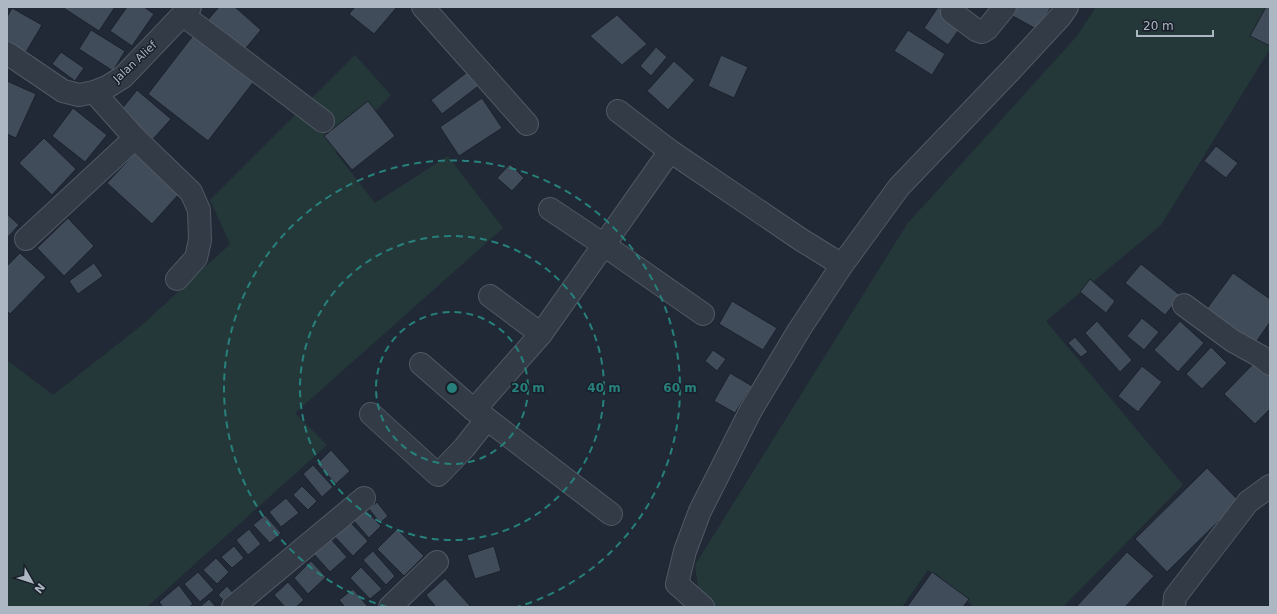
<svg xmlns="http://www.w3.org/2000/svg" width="1277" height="614" viewBox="0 0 1277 614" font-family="'DejaVu Sans',sans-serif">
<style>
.green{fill:#253839}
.building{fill:#414c5a;stroke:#1b222d}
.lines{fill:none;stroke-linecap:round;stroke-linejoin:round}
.minor-casing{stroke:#515964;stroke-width:24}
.minor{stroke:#333b46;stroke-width:22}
.ring{fill:none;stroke:#27807b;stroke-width:2;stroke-dasharray:7 5}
.labels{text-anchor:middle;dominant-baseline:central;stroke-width:3;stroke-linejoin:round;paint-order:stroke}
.street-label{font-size:11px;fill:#adb6c3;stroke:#19202b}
.centre{fill:#27807b;stroke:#19202b;stroke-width:2}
.ring-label{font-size:12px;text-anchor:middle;font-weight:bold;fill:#27807b;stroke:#19202b;stroke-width:3;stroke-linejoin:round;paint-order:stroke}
</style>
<rect width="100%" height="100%" fill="#202935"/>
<g class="green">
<polygon points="1096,7 1270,7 1270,49 1161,225 1046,321 1183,485 1063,607 974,607 928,570 902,607 706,607 700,602 695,565 907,224 1077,36"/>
<polygon points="355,55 391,95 335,152 375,203 448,156 503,228 295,413 327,445 147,607 7,607 7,360 53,395 142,325 230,244 210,200"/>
</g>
<g class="building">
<polygon points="62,7 115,7 99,31"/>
<polygon points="127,7 144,7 154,14 132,46 110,31"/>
<polygon points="219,7 235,7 261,30 241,54 205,23"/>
<polygon points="355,7 397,7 374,34 349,14"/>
<polygon points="938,7 963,24 948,45 924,28"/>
<polygon points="1013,7 1051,7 1038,30 1009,14"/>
<polygon points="1266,7 1270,7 1270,46 1250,36"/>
<polygon points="12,8 42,25 26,52 7,41 7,17"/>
<polygon points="617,15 647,44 622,65 590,36"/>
<polygon points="91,30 125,51 113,71 79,49"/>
<polygon points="908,30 945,54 932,75 894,51"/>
<polygon points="195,33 255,80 208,141 148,94"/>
<polygon points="656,47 667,57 651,76 640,66"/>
<polygon points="61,52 84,68 75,81 52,64"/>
<polygon points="721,55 748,67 734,98 708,86"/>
<polygon points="674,61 695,80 668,110 647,91"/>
<polygon points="470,70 481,84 442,114 431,100"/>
<polygon points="7,81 36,94 16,138 7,134"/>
<polygon points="137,90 171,119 153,139 120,111"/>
<polygon points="482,98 502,128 459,156 440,127"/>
<polygon points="368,101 395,136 352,170 324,136"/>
<polygon points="73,108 107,135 85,162 52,136"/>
<polygon points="44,138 76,169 52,195 19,163"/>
<polygon points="1216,146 1238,163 1226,178 1204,161"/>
<polygon points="135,153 179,194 152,224 107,183"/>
<polygon points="510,164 524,178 512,191 497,178"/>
<polygon points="7,214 19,225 7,238"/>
<polygon points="68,218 94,246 64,276 37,248"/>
<polygon points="20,253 46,277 10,314 7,311 7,266"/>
<polygon points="94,263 103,276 78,294 69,281"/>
<polygon points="1141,264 1181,296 1165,315 1125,283"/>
<polygon points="1233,273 1270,299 1270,322 1252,348 1203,314"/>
<polygon points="1090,279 1115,301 1106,313 1080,292"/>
<polygon points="732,301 777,328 763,350 719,324"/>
<polygon points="1142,318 1159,332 1144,350 1127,336"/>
<polygon points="1097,321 1132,360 1120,372 1085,333"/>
<polygon points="1180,321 1204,343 1178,372 1154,350"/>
<polygon points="1075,337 1088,352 1081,357 1068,343"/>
<polygon points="1211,347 1227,363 1202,389 1186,374"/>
<polygon points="713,350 726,359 717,371 705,361"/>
<polygon points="1256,361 1270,375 1270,409 1255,424 1224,394"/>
<polygon points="1142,366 1162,382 1138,412 1118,396"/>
<polygon points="730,373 752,386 735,413 714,401"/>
<polygon points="331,450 350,471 336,484 317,464"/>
<polygon points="313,465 333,487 322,497 303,474"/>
<polygon points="1207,468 1239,501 1167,572 1135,539"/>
<polygon points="302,486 317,501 308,510 293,495"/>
<polygon points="286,498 299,513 281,527 269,512"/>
<polygon points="377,502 388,516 380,523 369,509"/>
<polygon points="365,509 381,526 369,538 353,520"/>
<polygon points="265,515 281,533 270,543 253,525"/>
<polygon points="351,523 368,541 353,556 335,537"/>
<polygon points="249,529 261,544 248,555 236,540"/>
<polygon points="397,529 424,556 404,576 377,549"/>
<polygon points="329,537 347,557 330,572 312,552"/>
<polygon points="234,546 244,558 232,568 221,557"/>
<polygon points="494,546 501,571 475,579 467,555"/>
<polygon points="373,551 395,576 386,585 363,560"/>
<polygon points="1127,552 1154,576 1125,607 1076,607"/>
<polygon points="216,558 229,572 217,584 203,570"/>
<polygon points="311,561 326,577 308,594 294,578"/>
<polygon points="361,567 382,589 370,599 350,578"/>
<polygon points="198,572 214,590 200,602 184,584"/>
<polygon points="932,572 969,599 963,607 907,607"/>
<polygon points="445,578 471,607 436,607 426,595"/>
<polygon points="288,582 304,600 296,607 285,607 274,595"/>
<polygon points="179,585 193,604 189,607 163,607 159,602"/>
<polygon points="227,586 234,594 226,603 218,595"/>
<polygon points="353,589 368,607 345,607 339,600"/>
<polygon points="209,599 216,607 200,607"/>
</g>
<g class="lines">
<g class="minor-casing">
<g id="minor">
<polyline points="423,7 527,124"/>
<polyline points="952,12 976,30 982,32 987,29 1005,7"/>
<polyline points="183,15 323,121"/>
<polyline points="7,53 63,91 79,95 94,92 107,87 123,77 190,7"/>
<polyline points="618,111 670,151"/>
<polyline points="135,138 191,192 199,210 200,240 196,258 177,279"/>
<polyline points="550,209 604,245 703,314"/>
<polyline points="26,239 135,138 94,92"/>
<polyline points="490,296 541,334"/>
<polyline points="1184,305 1233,341 1260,356 1270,364"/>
<polyline points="421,364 474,410 541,334 670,151 800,239 842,265"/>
<polyline points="371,414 438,475 464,448 487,419 474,410"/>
<polyline points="487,419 611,514"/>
<polyline points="233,607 364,498"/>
<polyline points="390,607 437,562"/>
<polyline points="703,607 677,584 685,551 700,511 751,410 799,330 842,265 899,187 1011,70 1060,17 1067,7"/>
<polyline points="1174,607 1175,597 1248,502 1270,486"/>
</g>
</g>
<use href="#minor" class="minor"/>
</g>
<g class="ring">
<circle cx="452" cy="388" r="76"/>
<circle cx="452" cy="388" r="152"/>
<path d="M387 607A228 228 0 1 1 517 607"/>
</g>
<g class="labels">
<g class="street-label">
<text transform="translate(135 62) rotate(-43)">Jalan Alief</text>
</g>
</g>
<circle cx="452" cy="388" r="6" class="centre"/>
<g class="ring-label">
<text x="528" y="392">20 m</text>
<text x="604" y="392">40 m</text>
<text x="680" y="392">60 m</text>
</g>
<rect width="1277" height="614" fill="none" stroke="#adb6c3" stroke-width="16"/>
<g transform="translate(32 582) rotate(129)" stroke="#19202b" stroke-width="3" paint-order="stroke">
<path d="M0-3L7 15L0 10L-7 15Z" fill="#adb6c3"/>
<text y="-6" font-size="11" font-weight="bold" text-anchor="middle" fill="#adb6c3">N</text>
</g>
<path d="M1137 30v6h76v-6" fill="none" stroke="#adb6c3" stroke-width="2"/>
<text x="1143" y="30" font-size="12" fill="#adb6c3" stroke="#19202b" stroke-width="3" paint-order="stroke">20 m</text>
</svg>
